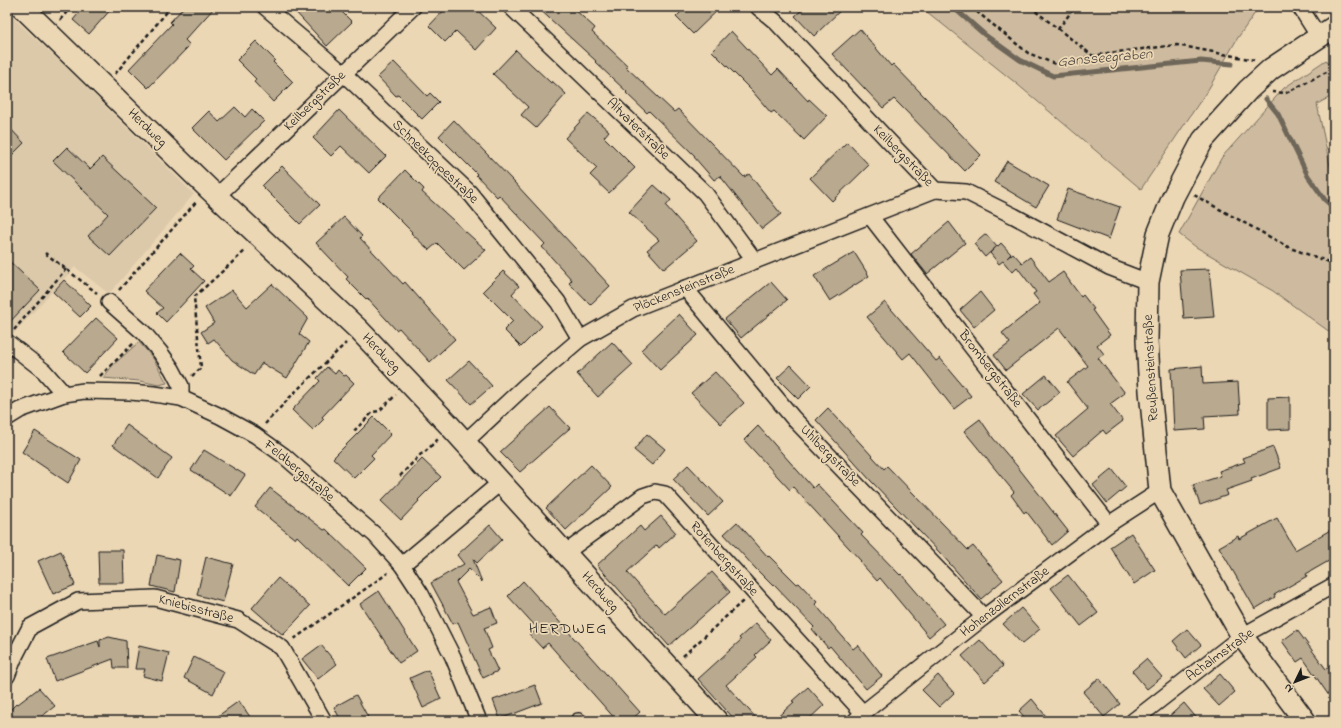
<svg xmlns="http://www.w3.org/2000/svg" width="1341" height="728" viewBox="0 0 1341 728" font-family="'Indie Flower',sans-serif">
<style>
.built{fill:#dcc9aa}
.green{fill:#cebb9f;stroke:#756c5e}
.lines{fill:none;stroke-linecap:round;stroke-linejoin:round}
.stream{stroke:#6e6659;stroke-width:5}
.building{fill:#b8a98f;stroke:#1c1c1c}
.street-casing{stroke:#1c1c1c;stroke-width:18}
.secondary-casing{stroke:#1c1c1c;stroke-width:24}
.path{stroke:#1c1c1c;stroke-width:2.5;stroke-dasharray:4 3;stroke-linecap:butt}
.street{stroke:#ecd7b5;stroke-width:15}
.secondary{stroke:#ecd7b5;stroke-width:21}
.labels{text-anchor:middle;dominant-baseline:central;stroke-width:3.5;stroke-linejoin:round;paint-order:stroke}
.street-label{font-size:14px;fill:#1c1c1c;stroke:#ecd7b5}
.water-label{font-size:15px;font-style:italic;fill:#4c473f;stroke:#ecd7b5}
.quarter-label{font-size:16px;letter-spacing:1px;fill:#1c1c1c;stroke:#ecd7b5}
</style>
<rect width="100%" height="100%" fill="#ecd7b5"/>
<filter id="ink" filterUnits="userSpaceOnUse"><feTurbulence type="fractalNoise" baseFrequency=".025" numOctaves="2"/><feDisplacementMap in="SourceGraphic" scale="8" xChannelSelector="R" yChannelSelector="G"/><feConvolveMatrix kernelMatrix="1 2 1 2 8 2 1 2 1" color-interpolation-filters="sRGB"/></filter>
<g filter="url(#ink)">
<polygon class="built" points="7,12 70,71 194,194 109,294 75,267 14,333 7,327"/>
<g class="green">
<polygon points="921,7 1257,7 1257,10 1237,39 1209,88 1141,189 1017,84"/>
<polygon points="1326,60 1334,71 1334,95 1317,104 1330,166 1334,171 1334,335 1273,291 1196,247 1179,234 1222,157 1284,88"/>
<polygon points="139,342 153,358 167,383 159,385 140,381 103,378 113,365"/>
</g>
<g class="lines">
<g class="stream">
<polyline points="953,7 985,35 1020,60 1053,76 1201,61 1232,64"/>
<polyline points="1266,99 1278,114 1308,176 1325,200 1334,208"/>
</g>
</g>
<g class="building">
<polygon points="84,7 113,7 89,34 73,20"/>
<polygon points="184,7 215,7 185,40 190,45 148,88 129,69 172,24 170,22"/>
<polygon points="291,7 337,7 352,22 327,46"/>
<polygon points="447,7 474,7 496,28 476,50 456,31 445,42 429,26"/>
<polygon points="537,7 572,7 595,28 592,32 628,66 626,67 674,112 678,109 744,177 749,174 781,214 762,229 720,176 714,180 694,157 695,156 649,111 647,113 626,93 627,92 595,62 596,61"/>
<polygon points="686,7 721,7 693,34 676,17"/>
<polygon points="805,7 844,7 814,36 795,16"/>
<polygon points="860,29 891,66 893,64 981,155 965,171 894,99 883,108 832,54"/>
<polygon points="731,31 772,75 778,69 808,101 809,99 827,116 804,140 774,111 771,113 753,92 712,51"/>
<polygon points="256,41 275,60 273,62 293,82 273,102 254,82 256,79 237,60"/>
<polygon points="516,50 551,83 552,81 566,94 536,128 521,115 528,107 493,74"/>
<polygon points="394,62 427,96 430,93 439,102 422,119 398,95 396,96 378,77"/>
<polygon points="235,107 245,117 252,109 264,121 224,160 192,128 209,111 219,122"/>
<polygon points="339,110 386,156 369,173 341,146 331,156 313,138"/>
<polygon points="588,113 609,131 604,137 635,168 609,193 590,175 597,168 565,138"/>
<polygon points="454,120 514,182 610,286 590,305 569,283 572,280 542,247 545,244 499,195 497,197 476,175 477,174 439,136"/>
<polygon points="7,125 24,143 7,160"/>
<polygon points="847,142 869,165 832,201 810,178"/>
<polygon points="67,147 90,169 102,157 156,208 110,256 88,236 108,214 53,161"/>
<polygon points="1007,161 1049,186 1036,207 994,182"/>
<polygon points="282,166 320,205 300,224 262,186"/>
<polygon points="405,170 424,189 422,192 486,250 464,270 437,243 429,250 411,233 412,232 378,198"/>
<polygon points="654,185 671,200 666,206 697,241 664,269 647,250 659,240 629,212"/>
<polygon points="1068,189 1120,207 1109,239 1057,219"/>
<polygon points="344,217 362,236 360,238 403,284 405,282 455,339 430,362 399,328 396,330 367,298 366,299 346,279 348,277 316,243"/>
<polygon points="949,222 965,243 927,274 911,254"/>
<polygon points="986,234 997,247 1001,243 1011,254 1007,258 1013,253 1022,263 1030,257 1049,282 1063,272 1081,297 1083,295 1094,309 1092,310 1110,335 1097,345 1104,354 1098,358 1125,393 1110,404 1123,421 1106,434 1103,430 1073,456 1056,436 1088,409 1067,382 1088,366 1059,328 1006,370 994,355 1010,343 1002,333 1040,303 1033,294 1036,292 1017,267 1012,272 1003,261 999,264 990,253 996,247 985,257 974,244"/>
<polygon points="854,252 869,276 830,301 814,276"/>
<polygon points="180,253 194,266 191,269 204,281 166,322 157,313 163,308 144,291"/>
<polygon points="7,259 40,290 7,325"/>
<polygon points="1209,269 1214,317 1184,319 1180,270"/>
<polygon points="503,271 519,286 512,294 542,326 521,347 504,330 513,321 483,291"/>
<polygon points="64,280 91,306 80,317 53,292"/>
<polygon points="771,282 787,300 741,338 725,319"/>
<polygon points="272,284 308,318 299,334 309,342 287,378 262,363 254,375 232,360 214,339 208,343 201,332 214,323 205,308 232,290 247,307"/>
<polygon points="980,292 994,310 974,327 960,310"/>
<polygon points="885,302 936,361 940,358 971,396 954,409 910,353 903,359 867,317"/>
<polygon points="679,314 698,335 660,370 641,350"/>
<polygon points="96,318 118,338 85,373 63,352"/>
<polygon points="612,342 633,365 598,397 577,374"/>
<polygon points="469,361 492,386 471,404 448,380"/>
<polygon points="791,365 811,386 798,399 777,378"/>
<polygon points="1202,366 1203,384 1238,382 1240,414 1204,416 1205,429 1174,431 1171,369"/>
<polygon points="327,367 335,374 338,370 344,376 346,375 354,383 322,417 324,419 313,430 292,410 320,381 317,378"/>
<polygon points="715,372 744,403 721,424 691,393"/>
<polygon points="1046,375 1060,392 1038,410 1023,394"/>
<polygon points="1290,397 1290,429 1268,430 1268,398"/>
<polygon points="550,407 570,428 520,472 500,452"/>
<polygon points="828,408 884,469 887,466 968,550 973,546 1003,580 981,599 942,555 871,481 816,420"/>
<polygon points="374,417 391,434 371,455 374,458 354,478 333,458"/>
<polygon points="980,419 993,438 1017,466 1068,531 1052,545 1026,511 1024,513 1011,495 1014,492 964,431"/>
<polygon points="127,425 172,458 158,478 113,445"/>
<polygon points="758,426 813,488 817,484 863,533 861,535 900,575 901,574 944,624 929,637 880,578 877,581 860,562 861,561 793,487 790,490 744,440"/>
<polygon points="35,431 81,460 68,483 22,452"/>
<polygon points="647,434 665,449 652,465 634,450"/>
<polygon points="1273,447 1281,468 1251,479 1252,481 1226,490 1228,495 1200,505 1193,485 1221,476 1219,471 1245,462 1243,458"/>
<polygon points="204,450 245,475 231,496 191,470"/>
<polygon points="422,459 441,477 418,500 419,501 401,520 381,501"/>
<polygon points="591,465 612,487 566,530 546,508"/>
<polygon points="688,465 723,502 708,516 673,479"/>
<polygon points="1112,469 1126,487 1107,503 1093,485"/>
<polygon points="270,488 324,530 326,529 366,568 348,586 297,536 295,539 255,507"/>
<polygon points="661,516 676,533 659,548 657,545 627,572 665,614 712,572 730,592 669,646 597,565 640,526 644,531"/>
<polygon points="1277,518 1295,550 1334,528 1334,558 1306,574 1307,576 1274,595 1275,597 1255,609 1219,547 1238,536 1239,539"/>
<polygon points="737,522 768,557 769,556 797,584 799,583 817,602 815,604 853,649 858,645 882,676 866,689 830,646 828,648 812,629 814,627 774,585 773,586 756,569 724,534"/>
<polygon points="490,525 502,539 477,563 473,559 482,582 469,569 456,582 473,614 491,607 497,623 484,628 492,648 488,650 498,671 483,678 458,622 453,624 431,583 464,564 457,555"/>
<polygon points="1131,533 1155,570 1134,584 1110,547"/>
<polygon points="98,550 123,550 124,583 99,583"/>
<polygon points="61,551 75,585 53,594 38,561"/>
<polygon points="157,555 180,560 175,592 151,586"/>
<polygon points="206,557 233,564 223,602 197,595"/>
<polygon points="1068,575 1098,613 1081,626 1051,588"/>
<polygon points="278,578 310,606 283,635 252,608"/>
<polygon points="523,581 640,712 630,721 617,721 548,643 542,648 530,635 538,629 508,596"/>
<polygon points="379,591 417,651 399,663 360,604"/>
<polygon points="1021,608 1040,629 1022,644 1003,624"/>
<polygon points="756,623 771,640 755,655 757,657 726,685 759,721 736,721 698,679 741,640 739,638"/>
<polygon points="1187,629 1201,645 1186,658 1173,641"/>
<polygon points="1297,630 1326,669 1334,664 1334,703 1303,658 1297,662 1282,641"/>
<polygon points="109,637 126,641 127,668 114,668 113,659 55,681 47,659 98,641 100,647 100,640"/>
<polygon points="980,640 1003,666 985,682 962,656"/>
<polygon points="321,645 337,664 318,679 302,659"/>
<polygon points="139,646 169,653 162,681 143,676 145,669 135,669"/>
<polygon points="194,657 224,672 213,694 184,678"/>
<polygon points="1146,659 1162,677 1147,689 1132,671"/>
<polygon points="428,670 441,699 423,708 410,678"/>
<polygon points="1220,674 1235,692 1219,706 1203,689"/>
<polygon points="938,675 954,693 939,707 922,690"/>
<polygon points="1099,678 1120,704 1104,717 1083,692"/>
<polygon points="535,685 542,703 500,719 493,700"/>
<polygon points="808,687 824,705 807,721 773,721 794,702 792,701"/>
<polygon points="39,688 55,706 36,721 7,721 7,713 17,703 18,704"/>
<polygon points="356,695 370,721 341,721 334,707"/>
<polygon points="1032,699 1050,721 1028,721 1019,711"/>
<polygon points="239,701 253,721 211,721"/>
<polygon points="1184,703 1199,721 1164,721"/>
</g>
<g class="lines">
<g class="street-casing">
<g id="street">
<polyline points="265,7 344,74 469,192 558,302 580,339"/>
<polyline points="511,7 705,193 755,261"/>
<polyline points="758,7 776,22 935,190 966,192 1014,216 1109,267 1148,282"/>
<polyline points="1300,7 1319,37"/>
<polyline points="217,196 413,7"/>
<polyline points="870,216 1109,524"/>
<polyline points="685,288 793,418 984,617"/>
<polyline points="109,302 144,333 160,352 172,369 181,386 181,398"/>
<polyline points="7,342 44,371 64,394"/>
<polyline points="7,418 20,410 64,394 84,391 130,392 154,394 181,398 220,416 255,435 283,455 375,535 402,565 501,482"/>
<polyline points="465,442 525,386 580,339 633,309 935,190"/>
<polyline points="565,553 643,496 655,492 665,494 863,713"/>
<polyline points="402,565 421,594 453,657 479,721"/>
<polyline points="7,676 15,656 30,627 78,601 155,598 238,620 282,648 324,721"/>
<polyline points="578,721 579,721"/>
<polyline points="855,721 863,713 984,617 1109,524 1160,491"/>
<polyline points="1133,721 1242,636 1334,585"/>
</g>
</g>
<g class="secondary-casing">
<g id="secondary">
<polyline points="22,7 209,189 359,330 450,426 717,721"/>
<polyline points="1305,721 1242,636 1160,491 1150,391 1147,340 1148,282 1158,234 1173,197 1203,140 1248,90 1271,69 1334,27"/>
</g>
</g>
<g class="path">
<polyline points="971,7 1028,53 1055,64 1108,53 1177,45 1254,60"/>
<polyline points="1030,7 1093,56"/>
<polyline points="60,20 71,7"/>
<polyline points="1058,29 1075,7"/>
<polyline points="115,74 171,7"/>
<polyline points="1272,92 1286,93 1334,68"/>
<polyline points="1334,104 1332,105 1334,107"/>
<polyline points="1194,195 1290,248 1332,263 1334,265"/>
<polyline points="45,253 97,293"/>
<polyline points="119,290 196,202"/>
<polyline points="14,330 66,269"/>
<polyline points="100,376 134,343"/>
<polyline points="192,376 201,368 194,297 246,250"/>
<polyline points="265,424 294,393 346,343"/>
<polyline points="354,431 373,412 379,411 396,395"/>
<polyline points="400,476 421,454 424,453 438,439"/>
<polyline points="294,639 388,573"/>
<polyline points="683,656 743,601"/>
</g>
<use href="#street" class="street"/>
<use href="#secondary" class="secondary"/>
</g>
</g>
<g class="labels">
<g class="street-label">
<text transform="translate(315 101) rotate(-44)">Keilbergstraße</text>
<text transform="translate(147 128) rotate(44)">Herdweg</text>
<text transform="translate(638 129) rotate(44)">Altvaterstraße</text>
<text transform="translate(903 156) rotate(46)">Keilbergstraße</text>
<text transform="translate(435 162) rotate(44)">Schneekoppestraße</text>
<text transform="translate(684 289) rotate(-22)">Plöckensteinstraße</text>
<text transform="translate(381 353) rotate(46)">Herdweg</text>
<text transform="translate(1151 368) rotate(-93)">Reußensteinstraße</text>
<text transform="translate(990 369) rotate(52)">Brombergstraße</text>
<text transform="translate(830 456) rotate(46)">Uhlbergstraße</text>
<text transform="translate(299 471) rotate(40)">Feldbergstraße</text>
<text transform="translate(724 559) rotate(48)">Rotenbergstraße</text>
<text transform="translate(600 592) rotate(48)">Herdweg</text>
<text transform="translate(1005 602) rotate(-37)">Hohenzollernstraße</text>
<text transform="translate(196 609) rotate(15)">Kniebisstraße</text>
<text transform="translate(1220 655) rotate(-36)">Achalmstraße</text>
</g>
<g class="water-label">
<text transform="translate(1105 58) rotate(-5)">Gansseegraben</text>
</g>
<g class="quarter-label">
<text x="568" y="629">HERDWEG</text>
</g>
</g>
<rect width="1341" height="728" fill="none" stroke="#ecd7b5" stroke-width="24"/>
<rect x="12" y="12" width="1317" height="704" fill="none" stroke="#1c1c1c" stroke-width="1.5" filter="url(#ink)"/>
<g transform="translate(1295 682) rotate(227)" stroke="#ecd7b5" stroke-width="3" paint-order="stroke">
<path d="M0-3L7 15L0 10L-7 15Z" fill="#1c1c1c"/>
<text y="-6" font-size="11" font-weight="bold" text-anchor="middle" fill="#1c1c1c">N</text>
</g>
</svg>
